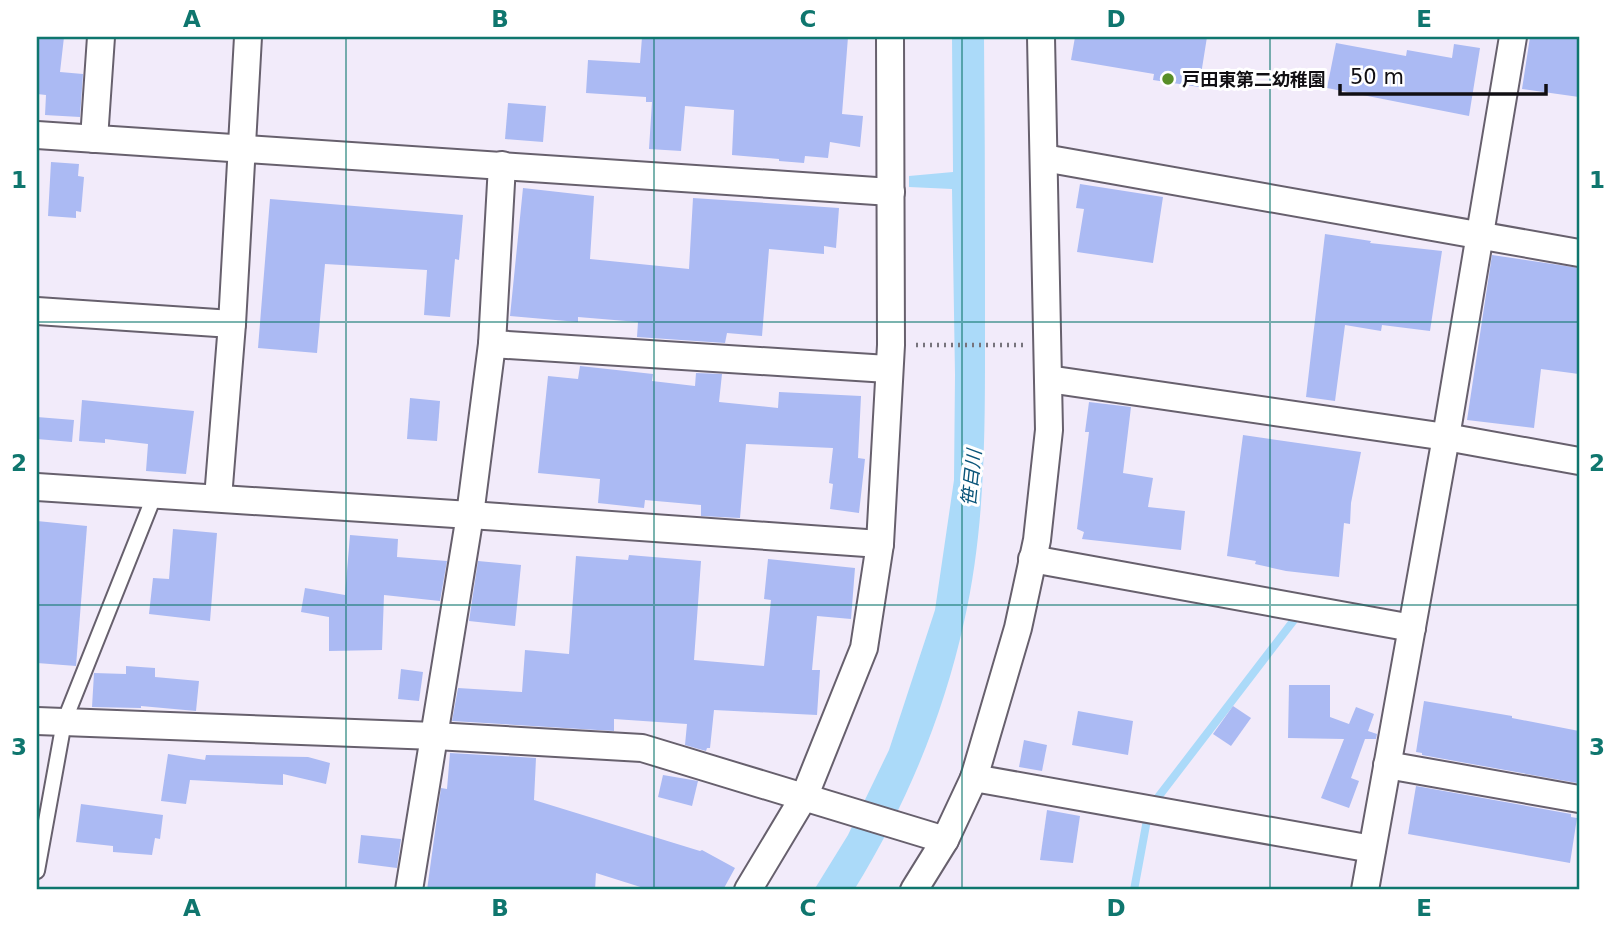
<svg xmlns="http://www.w3.org/2000/svg" width="1616" height="927" viewBox="0 0 1616 927" font-family="'DejaVu Sans','Noto Sans JP',sans-serif">
<style>
.water{fill:#abdaf9}
.lines{fill:none;stroke-linecap:round;stroke-linejoin:round}
.stream{stroke:#abdaf9;stroke-width:8}
.building{fill:#abbaf3}
.lane-casing{stroke:#67606d;stroke-width:18}
.street-casing{stroke:#67606d;stroke-width:30}
.path{stroke:#77737c;stroke-width:4.5;stroke-dasharray:2 5;stroke-linecap:butt}
.lane{stroke:#fff;stroke-width:14}
.street{stroke:#fff;stroke-width:26}
.grid{fill:none;stroke:#0f766e;stroke-width:2;stroke-opacity:0.55}
.poi-dot{fill:#588e28;stroke:#fff;stroke-width:2.5}
.labels{text-anchor:middle;dominant-baseline:central;stroke-width:6;stroke-linejoin:round;paint-order:stroke}
.poi-label{font-size:18px;font-weight:bold;fill:#110f13;stroke:#fff;text-anchor:start}
.water-label{font-size:19px;font-style:italic;fill:#095479;stroke:#fff}
.neatline{fill:none;stroke:#0f766e;stroke-width:2.5}
.grid-label{font-size:23px;text-anchor:middle;font-weight:bold;fill:#0f766e}
</style>
<rect width="100%" height="100%" fill="#f2ebfa"/>
<path class="water" d="M952 37H984C985 134 985 231 985 328 985 426 986 526 964 622 943 717 905 808 854 890H814L848 835 889 750 935 610 954 480 955 375 952 189 909 187V176L953 172Z"/>
<g class="lines">
<polyline class="stream" points="1134,890 1149,809 1294,620"/>
</g>
<g class="building">
<polygon points="37,37 64,37 60,72 83,74 80,117 45,115 46,95 37,94"/>
<polygon points="642,37 848,37 842,114 863,116 860,147 830,142 828,158 805,156 804,163 779,161 779,159 732,155 734,110 685,106 681,151 649,149 652,102 646,102 646,97 586,93 588,60 640,63"/>
<polygon points="1075,37 1207,37 1199,87 1153,80 1154,74 1071,60"/>
<polygon points="1530,37 1579,37 1579,97 1522,89"/>
<polygon points="1336,43 1406,56 1407,50 1452,58 1454,44 1480,48 1469,116 1327,88"/>
<polygon points="508,103 546,106 543,142 505,139"/>
<polygon points="51,162 79,164 78,176 84,177 81,212 76,211 76,218 48,216"/>
<polygon points="1080,184 1163,197 1153,263 1077,252 1084,209 1076,208"/>
<polygon points="523,188 594,196 590,259 689,269 693,198 839,208 836,248 824,246 824,254 769,249 762,336 727,333 725,343 637,337 638,322 578,317 578,322 510,316"/>
<polygon points="270,199 463,215 459,260 455,259 450,317 424,315 427,270 325,264 317,353 258,348"/>
<polygon points="1325,234 1371,241 1370,243 1442,251 1430,331 1382,325 1381,331 1345,325 1335,401 1306,397"/>
<polygon points="1492,255 1579,268 1579,374 1541,369 1534,428 1467,420"/>
<polygon points="580,366 653,374 652,381 695,386 696,373 722,374 719,402 778,408 779,392 861,396 858,458 865,459 859,513 830,509 833,484 829,483 833,448 746,444 740,518 701,516 701,505 645,500 644,508 598,503 600,479 538,473 548,376 578,379"/>
<polygon points="410,398 440,401 437,441 407,439"/>
<polygon points="82,400 194,411 186,474 146,471 148,444 105,439 105,443 79,441"/>
<polygon points="1089,402 1131,407 1123,473 1153,478 1148,507 1185,511 1181,550 1082,539 1084,532 1077,529 1089,432 1085,432"/>
<polygon points="37,417 74,420 72,442 37,439"/>
<polygon points="1243,435 1361,452 1351,503 1350,524 1344,523 1339,577 1286,571 1255,564 1256,561 1227,556"/>
<polygon points="37,521 87,526 76,666 37,663"/>
<polygon points="173,529 217,533 210,621 149,614 153,578 169,579"/>
<polygon points="350,535 398,539 397,557 447,561 440,601 384,595 382,650 329,651 329,617 301,612 305,588 345,595"/>
<polygon points="629,555 701,561 694,660 764,666 771,600 764,599 768,559 855,568 851,619 817,616 812,670 820,670 817,715 714,710 710,748 707,748 706,751 685,745 687,724 614,719 614,731 452,721 458,688 522,692 525,650 569,654 576,556 628,560"/>
<polygon points="478,561 521,565 515,626 469,621"/>
<polygon points="126,666 155,668 155,677 199,681 196,711 141,706 141,708 92,707 94,673 126,674"/>
<polygon points="401,669 423,672 419,701 398,699"/>
<polygon points="1289,685 1330,685 1330,717 1349,724 1356,707 1374,714 1368,731 1377,734 1376,739 1365,739 1351,778 1359,781 1349,808 1321,798 1344,739 1288,738"/>
<polygon points="1424,701 1512,716 1512,718 1579,731 1579,770 1577,783 1422,755 1422,753 1416,752"/>
<polygon points="1233,706 1251,718 1231,746 1213,734"/>
<polygon points="1078,711 1133,721 1128,755 1072,745"/>
<polygon points="1024,740 1047,745 1042,771 1019,767"/>
<polygon points="450,753 536,758 534,800 700,851 702,850 735,868 723,890 650,890 596,873 595,890 427,890 441,788 447,789"/>
<polygon points="168,754 205,760 206,755 308,757 330,763 326,784 283,774 283,785 190,780 186,804 161,801"/>
<polygon points="663,775 698,781 692,806 658,797"/>
<polygon points="1416,786 1571,814 1571,817 1577,818 1570,863 1408,834"/>
<polygon points="81,804 163,815 160,839 155,838 152,855 113,852 113,846 76,842"/>
<polygon points="1047,810 1080,816 1073,863 1040,860"/>
<polygon points="361,835 401,839 397,868 358,863"/>
</g>
<g class="lines">
<g class="lane-casing">
<polyline id="lane" points="37,871 64,722 155,494"/>
</g>
<g class="street-casing">
<g id="street">
<polyline points="37,135 891,192"/>
<polyline points="94,139 101,37"/>
<polyline points="1044,158 1579,253"/>
<polyline points="37,311 232,324"/>
<polyline points="492,344 888,369"/>
<polyline points="1048,379 1446,437 1579,461"/>
<polyline points="37,487 470,515 880,544"/>
<polyline points="218,498 232,324 248,37"/>
<polyline points="1032,559 1412,628"/>
<polyline points="37,721 435,736 642,748 945,840"/>
<polyline points="1387,765 1579,799"/>
<polyline points="974,778 1372,849"/>
<polyline points="409,890 470,515 492,344 502,165"/>
<polyline points="748,890 805,795 864,648 880,544 891,345 890,37"/>
<polyline points="914,890 945,840 974,778 1018,628 1037,540 1049,430 1041,37"/>
<polyline points="1365,890 1446,437 1513,37"/>
</g>
</g>
<polyline class="path" points="916,345 1023,345"/>
<use href="#lane" class="lane"/>
<use href="#street" class="street"/>
</g>
<path class="grid" d="M346 37V890M654 37V890M962 37V890M1270 37V890M37 322H1579M37 605H1579"/>
<circle class="poi-dot" cx="1168" cy="79" r="7"/>
<g class="labels">
<g class="poi-label">
<text x="1182" y="79">戸田東第二幼稚園</text>
</g>
<g class="water-label">
<text transform="translate(971 478) rotate(-84)">笹目川</text>
</g>
</g>
<rect width="1616" height="927" fill="none" stroke="#ffffff" stroke-width="77"/>
<path d="M1340 84v10h206v-10" fill="none" stroke="#110f13" stroke-width="3.5"/>
<text x="1350" y="84" font-size="21" fill="#110f13" stroke="#ffffff" stroke-width="5" paint-order="stroke">50 m</text>
<rect x="38" y="38" width="1540" height="850" class="neatline"/>
<g class="grid-label">
<text x="192" y="27">A</text>
<text x="500" y="27">B</text>
<text x="808" y="27">C</text>
<text x="1116" y="27">D</text>
<text x="1424" y="27">E</text>
<text x="19" y="188">1</text>
<text x="1597" y="188">1</text>
<text x="19" y="471">2</text>
<text x="1597" y="471">2</text>
<text x="19" y="755">3</text>
<text x="1597" y="755">3</text>
<text x="192" y="916">A</text>
<text x="500" y="916">B</text>
<text x="808" y="916">C</text>
<text x="1116" y="916">D</text>
<text x="1424" y="916">E</text>
</g>
</svg>
